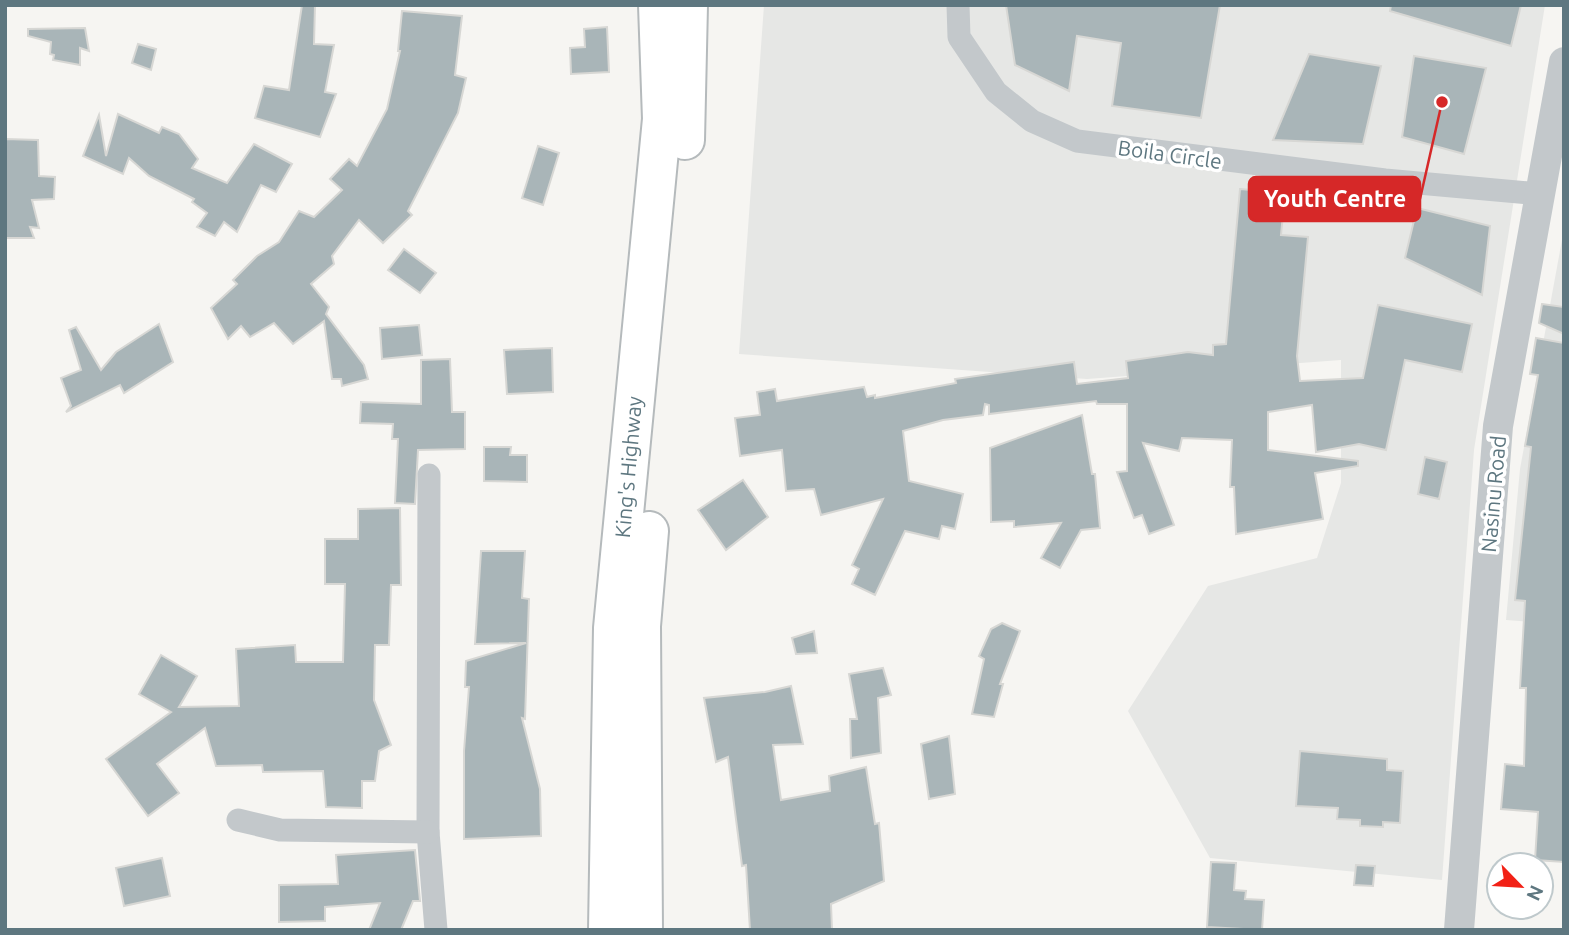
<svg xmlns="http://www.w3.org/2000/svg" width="1569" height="935" viewBox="0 0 1569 935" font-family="Ubuntu,sans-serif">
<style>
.built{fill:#e6e7e5}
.building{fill:#a9b5b8;stroke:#d7d7d4;stroke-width:2}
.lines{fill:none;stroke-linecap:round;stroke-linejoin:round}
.trunk-casing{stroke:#b5babc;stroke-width:42}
.minor{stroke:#c3c8cb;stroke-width:23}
.tertiary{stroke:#c3c8cb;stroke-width:30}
.trunk{stroke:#fff;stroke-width:38}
.labels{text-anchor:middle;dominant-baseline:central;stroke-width:7;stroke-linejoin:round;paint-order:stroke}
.street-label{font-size:21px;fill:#5e7780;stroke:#fff}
.leader{fill:none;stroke:#d62828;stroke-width:2.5}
.callout-dot{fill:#d62828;stroke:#fff;stroke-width:2.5}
.callout{fill:#d62828;stroke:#d62828;stroke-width:2.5}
.callout-label{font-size:23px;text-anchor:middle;font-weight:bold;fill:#fff}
</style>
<rect width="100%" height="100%" fill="#f6f5f2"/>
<g class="built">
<polygon points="764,5 1545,5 1474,450 1442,880 1210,858 1128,711 1208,586 1317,558 1341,483 1341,360 1087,379 739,354"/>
<polygon points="1564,229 1564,624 1506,620 1520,469"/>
</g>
<g class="building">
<polygon points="302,5 315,5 314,44 334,45 325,92 336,94 320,137 255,118 264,86 289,90"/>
<polygon points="1006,5 1220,5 1201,118 1112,106 1121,43 1077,36 1069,91 1015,65"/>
<polygon points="1391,5 1521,5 1511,46 1390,11"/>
<polygon points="402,11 462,16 455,75 466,78 458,113 408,211 412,215 383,243 359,220 332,256 334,264 311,284 329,307 326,314 364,365 368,379 342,386 341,379 332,379 324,321 293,344 274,323 250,337 241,326 228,339 211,308 237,284 233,280 257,256 279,242 299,211 314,217 342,190 330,179 349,159 357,166 387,109 400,51 398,51"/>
<polygon points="607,27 609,72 571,74 570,48 585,47 584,29"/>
<polygon points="85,28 89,51 80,48 80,65 53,60 54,55 50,54 51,42 28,36 28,29"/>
<polygon points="138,44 156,49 151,70 132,63"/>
<polygon points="1309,54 1381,66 1363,144 1273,140"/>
<polygon points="1414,56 1486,68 1464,154 1402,137"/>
<polygon points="118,114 159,133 162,127 179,134 198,159 192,168 227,183 254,144 292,164 276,192 261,185 237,232 224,222 215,236 197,227 207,213 192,202 194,199 149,176 129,158 123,174 83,156 99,115 106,156"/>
<polygon points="5,139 38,140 39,176 55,177 54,199 32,200 39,228 30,227 34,238 5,238"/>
<polygon points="538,146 559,153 543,205 522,198"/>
<polygon points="1240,189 1285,193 1281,235 1308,237 1297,356 1300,381 1363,378 1378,305 1472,324 1462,372 1405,360 1386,450 1359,444 1316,452 1312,405 1268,412 1268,450 1358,461 1358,466 1315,473 1323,519 1236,534 1234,487 1230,487 1232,440 1182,438 1179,451 1143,443 1174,525 1149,534 1142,515 1134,518 1117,472 1127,471 1127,404 1097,404 1096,401 989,414 989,405 985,404 983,415 943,420 903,431 909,481 963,494 955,529 942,526 939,539 905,531 875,595 852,584 859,569 852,565 883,499 821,515 814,489 786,491 782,450 740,456 735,418 760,415 757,392 775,389 777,401 864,387 867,397 875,395 875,398 956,383 955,379 1074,362 1077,384 1128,378 1126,361 1188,352 1213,355 1213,345 1226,344"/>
<polygon points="1417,208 1490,226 1482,295 1405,258"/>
<polygon points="404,249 436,273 420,293 388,270"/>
<polygon points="1542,304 1564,307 1564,334 1539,323"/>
<polygon points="159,324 173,362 124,393 120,385 66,412 71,406 61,378 81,370 69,330 76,327 101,370 116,352"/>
<polygon points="419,325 422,355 382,359 380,328"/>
<polygon points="1536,338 1564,343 1564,862 1535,860 1538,812 1501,809 1505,764 1524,766 1526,688 1520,688 1525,601 1515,600 1531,447 1525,446 1538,375 1530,374"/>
<polygon points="552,348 553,392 507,394 504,350"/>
<polygon points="450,359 452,412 465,412 465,449 418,450 415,504 395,503 398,439 392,439 393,424 360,423 361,402 421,404 421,360"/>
<polygon points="1082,415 1092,474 1095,474 1100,528 1081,530 1060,568 1041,558 1061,523 1014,527 1014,521 991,522 990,448"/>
<polygon points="484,447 511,447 510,455 527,455 527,482 484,481"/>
<polygon points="1425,457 1447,462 1439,499 1418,494"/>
<polygon points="743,480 768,517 726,550 698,510"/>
<polygon points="400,508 401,585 391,585 389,645 375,645 374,700 391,745 379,751 375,781 362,781 362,808 326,807 323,771 263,772 262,765 216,766 205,728 157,764 179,793 148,816 106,759 171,712 139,694 161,655 197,676 179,707 239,706 236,649 295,645 296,662 343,662 345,584 325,584 325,539 358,539 358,509"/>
<polygon points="481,551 525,551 522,598 529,599 525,719 522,718 540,789 541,836 464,839 464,751 469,687 465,687 466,661 526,643 475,644"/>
<polygon points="1002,623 1020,631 1000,684 1003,684 994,717 972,714 984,659 979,656 991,629"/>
<polygon points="814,631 817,653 796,654 792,638"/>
<polygon points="883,668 891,695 878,698 881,753 851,758 850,719 857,719 849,674"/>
<polygon points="791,686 803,744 773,745 781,800 830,791 829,776 866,767 875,824 879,823 884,881 831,904 832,930 750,930 746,865 742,866 728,757 716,762 704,698 765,692"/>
<polygon points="949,736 955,794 929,799 921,744"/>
<polygon points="1300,751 1387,759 1387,770 1403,771 1400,823 1383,822 1383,827 1360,826 1360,820 1337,819 1338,808 1296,806"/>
<polygon points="415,850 420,901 413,901 401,930 369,930 380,903 325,907 325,921 279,922 279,885 338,884 336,855"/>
<polygon points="162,858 170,896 124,906 116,868"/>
<polygon points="1211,862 1236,863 1234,890 1246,891 1245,899 1264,900 1262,930 1207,927"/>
<polygon points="1356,865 1375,866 1373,886 1354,885"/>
</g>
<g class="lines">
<g class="trunk-casing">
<g id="trunk">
<polyline points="685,140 688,5"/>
<polyline points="608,930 613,628 662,119 658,5"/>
<polyline points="643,930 641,626 649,531"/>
</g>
</g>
<g class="minor">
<polyline points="958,5 959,37 996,92 1032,121 1077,141 1385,180 1540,194"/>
<polyline points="429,475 428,832 436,930"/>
<polyline points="238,820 280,830 428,832"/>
</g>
<polyline class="tertiary" points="1459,930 1498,426 1564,62"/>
<use href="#trunk" class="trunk"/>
</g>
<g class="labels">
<g class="street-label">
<text transform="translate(1170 154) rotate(8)">Boila Circle</text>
<text transform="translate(628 467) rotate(-85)">King's Highway</text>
<text transform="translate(1493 494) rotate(-85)">Nasinu Road</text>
</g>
</g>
<path class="leader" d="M1442 102L1420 199"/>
<circle class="callout-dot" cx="1442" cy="102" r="7"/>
<rect class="callout" x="1249" y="177" width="171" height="44" rx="7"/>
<g class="callout-label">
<text x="1335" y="207">Youth Centre</text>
</g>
<rect width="1569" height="935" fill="none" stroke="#5e7780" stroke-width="14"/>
<g transform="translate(1520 886) rotate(115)"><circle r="33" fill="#ffffff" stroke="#bfc9cc" stroke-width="2"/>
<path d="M0-5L12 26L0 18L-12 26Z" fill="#f22116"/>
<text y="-10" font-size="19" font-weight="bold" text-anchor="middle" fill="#5e7780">N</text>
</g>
</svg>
